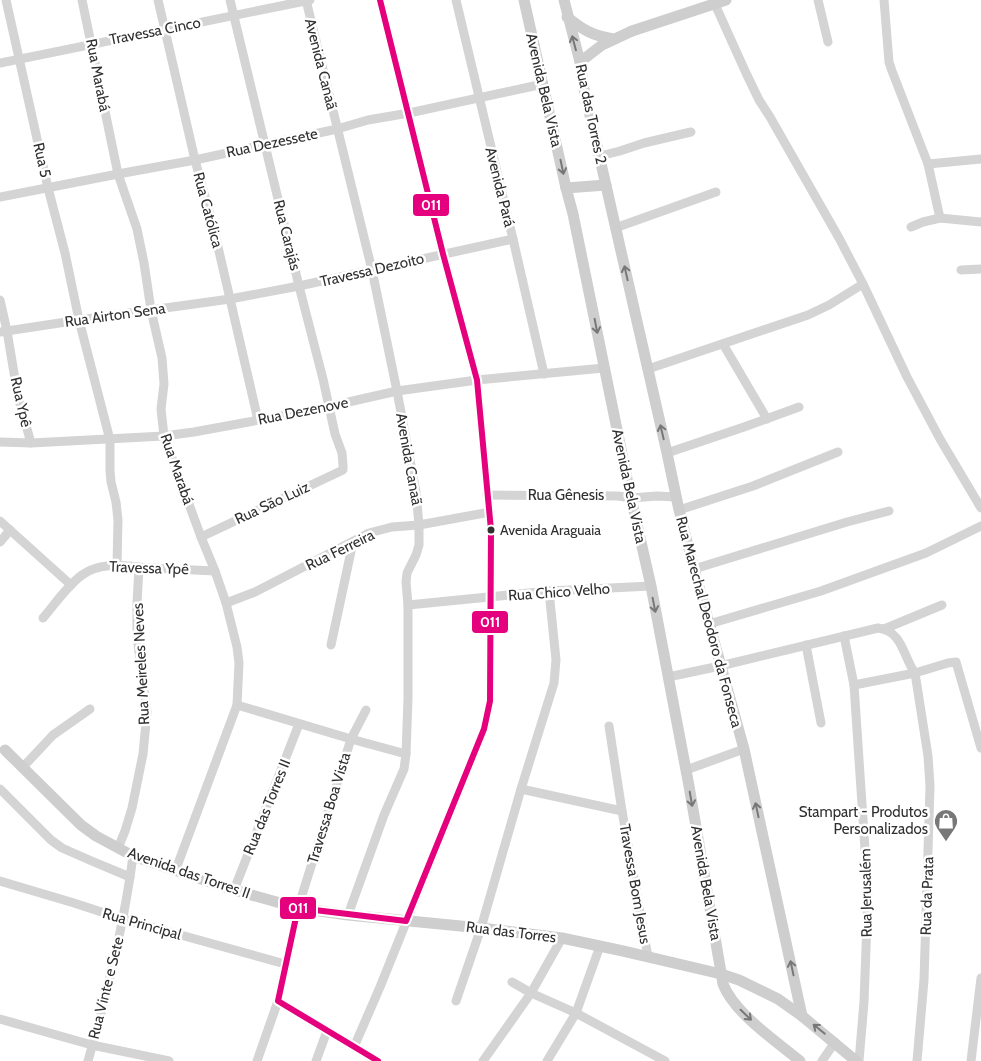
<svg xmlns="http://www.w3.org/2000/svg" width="981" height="1061" viewBox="0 0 981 1061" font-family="Cabin,sans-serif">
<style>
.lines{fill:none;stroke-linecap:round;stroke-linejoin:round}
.street{stroke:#d4d4d4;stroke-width:9}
.secondary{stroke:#cecece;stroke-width:11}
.secondary-bridge{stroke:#cecece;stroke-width:11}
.bus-1-casing{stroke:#fff;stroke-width:10}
.bus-1{stroke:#e5007d;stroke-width:6}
.oneway{stroke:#777}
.bus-dot{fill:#303030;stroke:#fff;stroke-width:2}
.labels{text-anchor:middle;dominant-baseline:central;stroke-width:5;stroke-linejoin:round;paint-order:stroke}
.bus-label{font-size:14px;fill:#303030;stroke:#fff;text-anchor:start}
.street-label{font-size:15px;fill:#303030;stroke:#fff}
.poi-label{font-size:15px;fill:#303030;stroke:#fff;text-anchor:end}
.line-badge{stroke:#fff;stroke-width:2}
.badge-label{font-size:14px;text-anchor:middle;font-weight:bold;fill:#fff}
</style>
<rect width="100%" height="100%" fill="#fff"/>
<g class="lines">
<g class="street">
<polyline points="6,0 48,188 65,253 79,320 110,440 110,471 111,482 116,502 118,520 117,565"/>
<polyline points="82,0 118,174 137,229 144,263 151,310 162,358 164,384 161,409 164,436 201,537 215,571 226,603 237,647 239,663 237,705 176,869"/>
<polyline points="158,0 195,160 215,234 258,420"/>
<polyline points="306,0 372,270 397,391 416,492 419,525 419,545 416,555 407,573 406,582 408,605 408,699 406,754 404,769 384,815 348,915"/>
<polyline points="456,0 513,239 544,374"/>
<polyline points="713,0 746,73 759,100 770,117 839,238 863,284 907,377 940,439 981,508"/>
<polyline points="818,0 828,42"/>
<polyline points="884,0 889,62 892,71 928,164 940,218"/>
<polyline points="0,63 310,0"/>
<polyline points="600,156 620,151 644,143 691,132"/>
<polyline points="928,164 981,159"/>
<polyline points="0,197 118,174 195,160 337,129 368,120 409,113 543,84"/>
<polyline points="911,227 923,222 940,218 981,222"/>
<polyline points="615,228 716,192"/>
<polyline points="961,270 981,269"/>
<polyline points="0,300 7,331 18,397 31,443"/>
<polyline points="0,332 79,320 230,299 299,286 513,239"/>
<polyline points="723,344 767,419"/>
<polyline points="648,369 808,315 829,305 863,284"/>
<polyline points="0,442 31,443 164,436 194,432 309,411 397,391 477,380 604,368"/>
<polyline points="667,453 744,427 799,407"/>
<polyline points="487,495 618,496 631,498 657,496 676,497"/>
<polyline points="679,510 753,486 838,452"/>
<polyline points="0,521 71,585"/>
<polyline points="201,537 343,470 343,465 342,453 335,434 323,379 299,286 230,0"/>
<polyline points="0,542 10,530"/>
<polyline points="694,569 847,522 889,511"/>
<polyline points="226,603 255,592 369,533 392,527 419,525 490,512"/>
<polyline points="408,605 549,591 651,586"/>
<path d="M43 618C55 604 67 586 82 575 102 560 130 567 153 568 174 569 195 570 215 571"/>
<polyline points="709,624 821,591 926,553 981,526"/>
<polyline points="884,629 942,605"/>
<polyline points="844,636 854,685 868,894 864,1002 859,1061"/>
<polyline points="331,645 353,542"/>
<polyline points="806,645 821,723"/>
<path d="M668 677 720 666 878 628C903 631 903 657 915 673L928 756 930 786 924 980 917 1061"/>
<polyline points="854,685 915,673 948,663 956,662 981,748"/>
<polyline points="237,705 351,739 406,754"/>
<polyline points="609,726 622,811 648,957"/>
<polyline points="23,767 53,735 90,709"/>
<polyline points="686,770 744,749"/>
<polyline points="0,789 51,840 62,848 94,862 130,877"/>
<polyline points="521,789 622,811"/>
<polyline points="118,848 125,831 132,808 143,754 147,712 137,637 137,603 139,567"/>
<polyline points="0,881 74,903 123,919 285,964"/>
<polyline points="234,890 299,724"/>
<polyline points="512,982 531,993 576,1013 665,1061"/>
<polyline points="278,1001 378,1061"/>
<polyline points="456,1001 481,928 521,789 554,683 556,660 549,591"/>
<polyline points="0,1019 92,1045 169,1061"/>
<polyline points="354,1047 380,987 484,729 490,701 491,530 477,380 443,254 380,0"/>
<path d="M88 1061C107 994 124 925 133 856"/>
<polyline points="257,1061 278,1001 298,908 351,739 366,710"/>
<polyline points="316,1061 327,1031"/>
<polyline points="483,1061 531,993 562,938"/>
<polyline points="547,1061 576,1013 600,946"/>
<polyline points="822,1061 835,1042"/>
<polyline points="971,1061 981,978"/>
</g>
<g class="secondary">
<path d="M524 0 566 188 573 214 631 498 651 586 689 786 723 984C734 1013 776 1041 800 1061"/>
<polyline points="564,0 580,62 584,89 667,453 679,510 694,569 744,749 802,1016"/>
<path d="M567 17C583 30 593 36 614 39"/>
<polyline points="580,62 602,45 632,31"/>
<polyline points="566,188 606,185"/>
<polyline points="5,750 81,825 96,836 133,856 234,890 298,908 348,915 481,928 562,938 623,951 721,974 739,980 778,999 802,1016 856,1061"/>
</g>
<polyline class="secondary-bridge" points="632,31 726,0"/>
<g class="bus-1-casing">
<polyline id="bus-1" points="378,1061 278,1001 298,908 406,921 484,729 490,701 491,530 477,380 443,254 380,0"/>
</g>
<use href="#bus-1" class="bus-1"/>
</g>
<defs><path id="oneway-shaft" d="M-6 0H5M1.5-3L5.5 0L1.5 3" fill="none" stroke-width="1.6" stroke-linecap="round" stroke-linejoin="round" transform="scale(1.25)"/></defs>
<g class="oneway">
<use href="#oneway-shaft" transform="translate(574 43) rotate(-105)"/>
<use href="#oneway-shaft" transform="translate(562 167) rotate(78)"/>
<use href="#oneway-shaft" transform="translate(626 273) rotate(-103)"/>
<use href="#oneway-shaft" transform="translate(596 326) rotate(79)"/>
<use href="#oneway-shaft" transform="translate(662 432) rotate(-103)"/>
<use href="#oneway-shaft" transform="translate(654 605) rotate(79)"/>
<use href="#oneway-shaft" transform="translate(691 799) rotate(80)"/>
<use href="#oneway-shaft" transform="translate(757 810) rotate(-102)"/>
<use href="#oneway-shaft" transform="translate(792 968) rotate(-102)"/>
<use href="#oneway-shaft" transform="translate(746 1015) rotate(44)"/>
<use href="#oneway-shaft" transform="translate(819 1029) rotate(-141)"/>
</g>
<defs>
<g id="shop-pin" transform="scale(1.25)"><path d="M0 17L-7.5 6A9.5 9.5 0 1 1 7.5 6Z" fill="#787878" stroke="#fff"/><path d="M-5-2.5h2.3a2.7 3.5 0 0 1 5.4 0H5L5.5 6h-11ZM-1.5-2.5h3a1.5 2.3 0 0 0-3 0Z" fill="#fff"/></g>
</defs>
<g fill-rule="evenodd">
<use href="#shop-pin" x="946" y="821"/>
</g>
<circle class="bus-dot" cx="491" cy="530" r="4.5"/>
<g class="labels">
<g class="bus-label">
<text x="500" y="530">Avenida Araguaia</text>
</g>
<g class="street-label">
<text transform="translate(155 31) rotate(-11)">Travessa Cinco</text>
<text transform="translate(321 64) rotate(76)">Avenida Canaã</text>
<text transform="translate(98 75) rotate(79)">Rua Marabá</text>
<text transform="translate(544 90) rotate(77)">Avenida Bela Vista</text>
<text transform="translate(591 114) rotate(78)">Rua das Torres 2</text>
<text transform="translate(272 143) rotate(-12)">Rua Dezessete</text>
<text transform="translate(42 160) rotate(77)">Rua 5</text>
<text transform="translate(500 187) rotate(76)">Avenida Pará</text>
<text transform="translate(208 210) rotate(75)">Rua Católica</text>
<text transform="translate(287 235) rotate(76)">Rua Carajás</text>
<text transform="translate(372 270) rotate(-13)">Travessa Dezoito</text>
<text transform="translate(115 315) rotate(-8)">Rua Airton Sena</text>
<text transform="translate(21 402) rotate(77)">Rua Ypê</text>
<text transform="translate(303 411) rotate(-11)">Rua Dezenove</text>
<text transform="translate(409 459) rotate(80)">Avenida Canaã</text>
<text transform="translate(177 469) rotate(71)">Rua Marabá</text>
<text transform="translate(629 486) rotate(78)">Avenida Bela Vista</text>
<text x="566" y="495">Rua Gênesis</text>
<text transform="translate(272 503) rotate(-25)">Rua São Luiz</text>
<text transform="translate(340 550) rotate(-26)">Rua Ferreira</text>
<text transform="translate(149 568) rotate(2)">Travessa Ypê</text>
<text transform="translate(559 592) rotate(-4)">Rua Chico Velho</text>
<text transform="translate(709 622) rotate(75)">Rua Marechal Deodoro da Fonseca</text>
<text transform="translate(141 664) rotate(-93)">Rua Meireles Neves</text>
<text transform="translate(267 807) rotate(-68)">Rua das Torres II</text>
<text transform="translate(329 808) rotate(-73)">Travessa Boa Vista</text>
<text transform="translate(189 873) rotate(19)">Avenida das Torres II</text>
<text transform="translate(706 883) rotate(80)">Avenida Bela Vista</text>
<text transform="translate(635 884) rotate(80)">Travessa Bom Jesus</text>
<text transform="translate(866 893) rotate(-91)">Rua Jerusalém</text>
<text transform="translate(927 896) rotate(-88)">Rua da Prata</text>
<text transform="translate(142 924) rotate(16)">Rua Principal</text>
<text transform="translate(511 932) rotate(7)">Rua das Torres</text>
<text transform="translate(106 988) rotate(-76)">Rua Vinte e Sete</text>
</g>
<g class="poi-label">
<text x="928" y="812">Stampart - Produtos<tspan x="928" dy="17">Personalizados</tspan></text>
</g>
</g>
<g class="line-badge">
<rect x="412" y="193" width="38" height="24" rx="5" fill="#e5007d"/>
<rect x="471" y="610" width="38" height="24" rx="5" fill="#e5007d"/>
<rect x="279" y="896" width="38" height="24" rx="5" fill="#e5007d"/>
</g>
<g class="badge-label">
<text x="431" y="210">011</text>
<text x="490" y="627">011</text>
<text x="298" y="913">011</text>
</g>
</svg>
